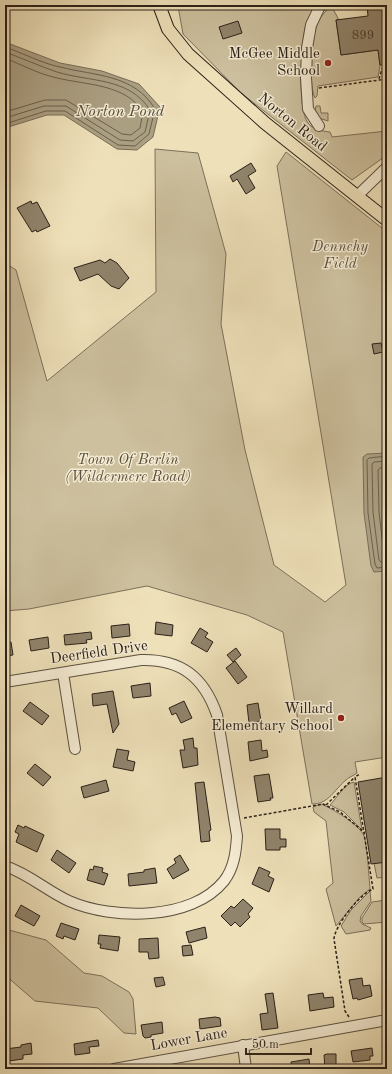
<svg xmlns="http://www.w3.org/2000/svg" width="392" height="1074" viewBox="0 0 392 1074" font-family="'Old Standard TT',serif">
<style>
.green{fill:#cdc09e;stroke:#7c705b}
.water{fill:#ab9f82;stroke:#776d58}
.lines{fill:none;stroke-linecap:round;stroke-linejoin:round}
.shore{stroke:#6a604d;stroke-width:1}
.building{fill:#90846c;stroke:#2a2118}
.minor-casing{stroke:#5b5140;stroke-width:12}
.major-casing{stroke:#2a2118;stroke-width:14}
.path{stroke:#2a2118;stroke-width:1.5;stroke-dasharray:3 2;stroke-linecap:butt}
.minor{stroke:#f4ebd2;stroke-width:10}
.major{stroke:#eee0b9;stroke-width:12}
.poi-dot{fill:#8f2418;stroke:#f4ebd2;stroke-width:1.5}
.labels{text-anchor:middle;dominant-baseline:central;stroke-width:3;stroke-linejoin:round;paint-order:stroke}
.number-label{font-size:13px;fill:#443a2d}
.poi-label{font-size:15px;fill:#2a2118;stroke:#f4ebd2;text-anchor:end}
.street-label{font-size:15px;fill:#2a2118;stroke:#f4ebd2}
.park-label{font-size:15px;font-style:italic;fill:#5b5140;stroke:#f4ebd2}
.water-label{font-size:16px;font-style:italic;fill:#574d3d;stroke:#f4ebd2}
</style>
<rect width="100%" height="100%" fill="#eee0b9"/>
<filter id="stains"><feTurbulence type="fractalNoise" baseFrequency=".005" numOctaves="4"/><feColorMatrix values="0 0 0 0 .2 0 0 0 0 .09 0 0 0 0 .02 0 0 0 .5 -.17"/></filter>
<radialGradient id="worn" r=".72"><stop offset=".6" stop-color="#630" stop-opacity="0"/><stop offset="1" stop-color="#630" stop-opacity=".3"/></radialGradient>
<g class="green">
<path d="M213 5H316C313 11 308 17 306 24 301 42 297 109 308 123 313 130 323 131 330 132L332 137 387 131V155L352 180 241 93 183 34 178 6 213 7Z"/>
<path d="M330 8 333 9 339 20H336L341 55 378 50 380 66 378 77 318 86 317 96 315 98C309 87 311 49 314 35 316 26 321 13 330 8Z"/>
<polygon points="316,106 320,106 321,113 328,113 328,121 319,118 315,112"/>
<path d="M155 149 198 153 226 254 221 324 245 450 274 565 325 602 346 585 277 166 286 152 387 232V757L355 762 357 773C353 776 349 777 346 780 334 790 329 804 312 804L283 632 247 615 147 586 29 609 5 611V263L16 270 47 381 156 292Z"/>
<path d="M354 782 362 830 344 812 330 805C337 798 344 784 354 782Z"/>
<path d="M321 804C333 809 359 824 364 836 367 844 369 878 370 889L360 897 336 926 326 889 333 883 326 821 314 812 313 807Z"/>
<polygon points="387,861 387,877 377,878 374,863"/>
<polygon points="370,891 371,901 361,916 360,921 362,924 371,928 370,930 346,934 341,926 351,910"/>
<polygon points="387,900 387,922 364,924 362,922 362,918 372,902"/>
<polygon points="5,929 46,940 84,973 102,976 129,992 133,999 136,1034 124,1033 98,1008 35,1001 5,975"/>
</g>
<g class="water">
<polygon points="5,42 60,63 102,71 139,84 160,107 153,137 137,150 117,149 64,115 47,115 5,128"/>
<polygon points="387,453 387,571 374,572 371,566 364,513 363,457 367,454"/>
</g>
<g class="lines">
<g class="shore">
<path d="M5 47C23 53 41 63 60 67 95 76 134 74 155 109L149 134 135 146 118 145 65 111H46L5 124"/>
<path d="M5 52C22 58 39 66 57 72 89 82 129 77 150 110L145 132 133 141 120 140 66 106H44L5 118"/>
<path d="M5 58C22 65 39 74 57 78 86 85 126 84 143 112L140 128 131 135 122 134 66 100H45L5 112"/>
<polyline points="387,456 369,458 367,460 368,513 375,564 377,568 387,567"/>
<polyline points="387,461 374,462 372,464 373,512 379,560 381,562 387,562"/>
<polyline points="387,467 380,468 378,470 379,512 384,554 387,556"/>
</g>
</g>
<g class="building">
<polygon points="367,5 387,5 387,64 380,65 378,50 341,55 336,20 368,16"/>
<polygon points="238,21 242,33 223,39 219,27"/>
<polygon points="251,163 256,171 248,176 255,188 246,194 237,179 233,182 230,176"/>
<polygon points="31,201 32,204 37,202 50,226 37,232 36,230 32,232 17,208"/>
<polygon points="110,259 117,263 129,278 119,289 111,286 98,274 80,281 74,268 100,260 105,263"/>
<polygon points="381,343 383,352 374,354 372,344"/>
<polygon points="156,622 173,625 172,636 155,634"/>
<polygon points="129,624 130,636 112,638 111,626"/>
<polygon points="200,628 208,633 205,637 213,642 207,652 191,643"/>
<polygon points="91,632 92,639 86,640 87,643 65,645 64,635"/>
<polygon points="48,637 49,648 31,651 29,640"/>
<polygon points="11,642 13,655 5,656 5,643"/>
<polygon points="236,648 241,655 233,662 227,655"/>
<polygon points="235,661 247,677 238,684 226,668"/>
<polygon points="150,683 151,696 133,698 131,686"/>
<polygon points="113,691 119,724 113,733 107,704 93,706 92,694"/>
<polygon points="184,701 192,718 181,723 176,713 172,715 169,708"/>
<polygon points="30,702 49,716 42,725 23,711"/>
<polygon points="258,703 261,721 249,723 247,705"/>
<polygon points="193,738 194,748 197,748 198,765 183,768 180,750 185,750 183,740"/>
<polygon points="261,740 262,751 267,750 268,757 250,761 248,742"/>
<polygon points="117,749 129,751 127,760 135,762 133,771 113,767"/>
<polygon points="35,764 51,777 43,786 27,773"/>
<polygon points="269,774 273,798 270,798 271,800 258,802 254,776"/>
<polygon points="387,777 387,862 371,864 358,782"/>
<polygon points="106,780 109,791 84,798 81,787"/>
<polygon points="204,782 211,830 209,831 210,841 201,842 195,783"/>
<polygon points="18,825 24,828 25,826 44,835 37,852 16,842 19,834 15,832"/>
<polygon points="265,829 280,829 280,839 286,839 286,847 280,847 280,850 266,850"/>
<polygon points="57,850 76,863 69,873 51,860"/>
<polygon points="180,855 189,870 173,879 167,869 176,863 174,859"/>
<polygon points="94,866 103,868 102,872 108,874 104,885 87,880 90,869 93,870"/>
<polygon points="259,867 270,872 268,876 274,879 269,892 252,884"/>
<polygon points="155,868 157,883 129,886 128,874 144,872 144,870"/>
<polygon points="243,899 253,908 248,914 250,917 240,927 235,922 231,926 221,916 231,906 234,908"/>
<polygon points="21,905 40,916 34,926 15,916"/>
<polygon points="61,923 79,929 75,940 64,936 63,939 56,936"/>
<polygon points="205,927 207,938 189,943 186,932"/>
<polygon points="99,935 120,937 118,951 100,948 101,944 98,944"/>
<polygon points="158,938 159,958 149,959 148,952 139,952 139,939"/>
<polygon points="191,945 193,955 183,956 182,946"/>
<polygon points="163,977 165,985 156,987 154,978"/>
<polygon points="362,978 363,986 370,985 372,996 358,1000 357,998 353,999 349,980"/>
<polygon points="273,993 278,1028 262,1030 260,1014 268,1013 265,994"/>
<polygon points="323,993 324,998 333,997 334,1007 310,1011 308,995"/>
<polygon points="215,1017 220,1018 221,1026 200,1029 199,1019"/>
<polygon points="162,1022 163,1033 151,1035 151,1037 145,1038 143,1036 141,1025"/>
<polygon points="98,1040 99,1046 89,1047 90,1053 75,1055 74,1044"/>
<polygon points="31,1043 32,1054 23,1055 23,1059 9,1061 9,1056 5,1056 5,1049 21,1047 21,1045"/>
<polygon points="372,1048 373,1056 370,1056 370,1060 353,1062 351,1051"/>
<polygon points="327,1054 336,1054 336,1069 325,1069 324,1055"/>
<polygon points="309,1059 310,1069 292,1069 291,1062"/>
</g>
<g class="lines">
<g class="minor-casing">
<g id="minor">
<polyline points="319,126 308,109 306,78 307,48 311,25 320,6 323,5"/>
<polyline points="357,196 387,167"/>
<polyline points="63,673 75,749"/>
<path d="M5 682 141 660C181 659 204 677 217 715L237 836C236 852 234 868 224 881 192 921 112 920 69 901 47 891 29 874 5 866"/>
<polyline points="243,1045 246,1069"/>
<polyline points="114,1069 387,1020"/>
</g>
</g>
<g class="major-casing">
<polyline id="major" points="159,5 168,29 188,54 265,123 387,220"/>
</g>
<g class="path">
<polyline points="379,79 382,69 387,68"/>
<polyline points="319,88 387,79"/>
<polyline points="326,805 355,777"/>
<polyline points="244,818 323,804 340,812 365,833"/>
<path d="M349 1017 345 1011 334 939C335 925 360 894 373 889L355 777 360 774"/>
</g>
<use href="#minor" class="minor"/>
<use href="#major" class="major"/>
</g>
<g class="poi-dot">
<circle cx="328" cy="63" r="4"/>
<circle cx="341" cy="718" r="4"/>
</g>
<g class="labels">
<g class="number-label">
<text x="363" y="35">899</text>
</g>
<g class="poi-label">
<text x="320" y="54">McGee Middle<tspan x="320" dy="17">School</tspan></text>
<text x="333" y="709">Willard<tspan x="333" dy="17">Elementary School</tspan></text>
</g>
<g class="street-label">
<text transform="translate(292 123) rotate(39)">Norton Road</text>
<text transform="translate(99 653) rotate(-8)">Deerfield Drive</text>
<text transform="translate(189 1040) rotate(-10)">Lower Lane</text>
</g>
<g class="park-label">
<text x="340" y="247">Dennehy<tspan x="340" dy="17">Field</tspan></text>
<text x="128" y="460">Town Of Berlin<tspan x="128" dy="17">(Wildermere Road)</tspan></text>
</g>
<g class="water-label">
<text x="120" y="112">Norton Pond</text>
</g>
</g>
<rect width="392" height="1074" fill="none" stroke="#eee0b9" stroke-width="20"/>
<rect x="6" y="6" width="380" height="1062" fill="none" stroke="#2a2118" stroke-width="2"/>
<rect x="10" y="10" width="372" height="1054" fill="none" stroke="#2a2118"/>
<path d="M246 1048v6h65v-6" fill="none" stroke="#2a2118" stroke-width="2"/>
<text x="252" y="1048" font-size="12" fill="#2a2118" stroke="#f4ebd2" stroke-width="3" paint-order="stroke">50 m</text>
<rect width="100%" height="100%" filter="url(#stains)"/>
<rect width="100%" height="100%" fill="url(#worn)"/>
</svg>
